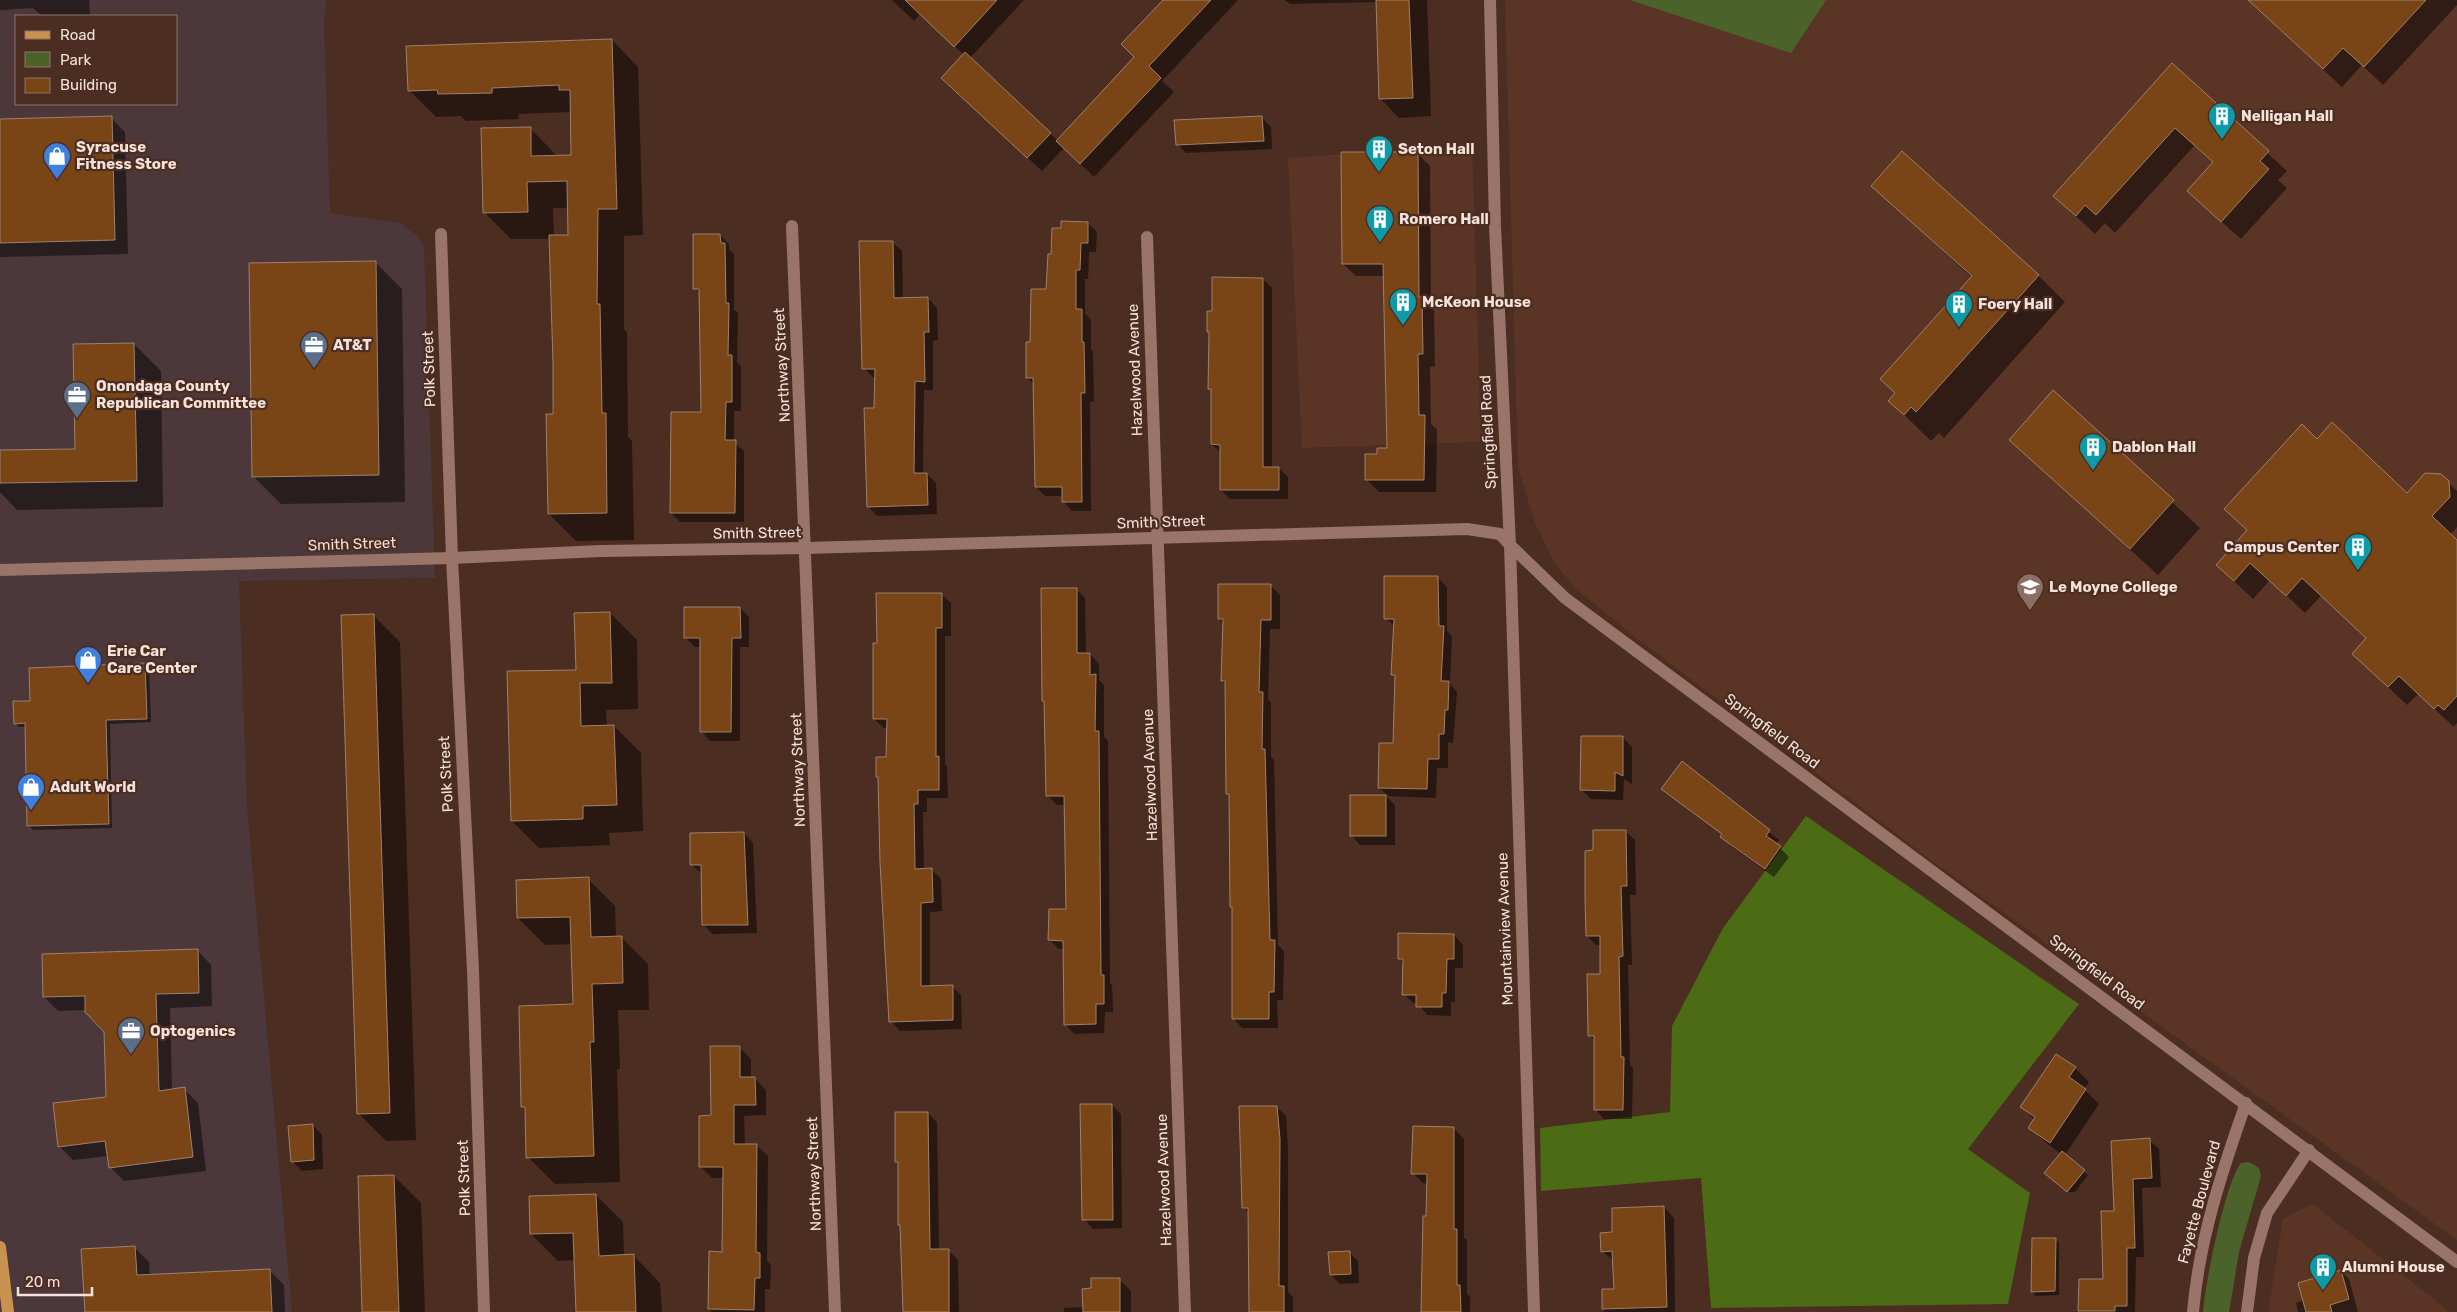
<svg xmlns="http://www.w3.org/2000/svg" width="2457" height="1312" viewBox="0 0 2457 1312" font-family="Rubik,sans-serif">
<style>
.commercial{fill:#4c373a;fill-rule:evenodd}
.built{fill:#5a3526}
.green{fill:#4b622a}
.forest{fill:#4c6b15}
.shadow{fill:#0007;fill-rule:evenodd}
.building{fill:#794516;stroke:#9f816b}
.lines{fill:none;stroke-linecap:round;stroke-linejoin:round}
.minor{stroke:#987568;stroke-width:12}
.tertiary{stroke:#987568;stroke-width:12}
.primary{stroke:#ca924f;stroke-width:12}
.labels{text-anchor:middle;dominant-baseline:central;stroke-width:4.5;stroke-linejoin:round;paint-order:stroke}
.poi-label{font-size:15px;font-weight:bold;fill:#f4e1d9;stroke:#4b2d21;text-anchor:start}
.street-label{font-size:15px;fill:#f4e1d9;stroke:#4b2d21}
</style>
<rect width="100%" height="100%" fill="#4b2d21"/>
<path class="commercial" d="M0 0H326L324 24 330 213 399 223 418 236 424 246 435 578 239 581 247 807 292 1312H0ZM16 16H176V104H16Z"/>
<g class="built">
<polygon points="1505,0 2457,0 2457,1240 1931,860 1630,633 1575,588 1554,562 1535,523 1518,467"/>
<polygon points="1472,145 1481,442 1302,448 1288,158"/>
<polygon points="2313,1204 2450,1312 2268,1312 2283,1219"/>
</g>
<g class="green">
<polygon points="1630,0 1826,0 1791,53"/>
<path d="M2248 1162C2256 1165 2260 1167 2261 1176L2239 1252 2229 1312H2203C2205 1284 2225 1183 2241 1163Z"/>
</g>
<polygon class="forest" points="1806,816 2079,1004 1968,1149 2030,1193 2008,1304 1711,1308 1701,1178 1541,1191 1540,1128 1670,1112 1672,1026 1723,928"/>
<g class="shadow">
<polygon points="0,0 89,0 90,16 42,16 33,8 0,10"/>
<polygon points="892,0 1024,0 970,58 1058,141 1136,57 1164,0 1238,0 1162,81 1174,92 1094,177 1064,148 1042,171 957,92 964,55 920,14 914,21"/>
<polygon points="1285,0 1427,0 1431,116 1399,118 1381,99 1377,2 1290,4"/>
<polygon points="2248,0 2457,0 2457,5 2383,85 2362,65 2342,87"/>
<path d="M612 40 638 67 643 235 624 236V329L627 332 628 437 632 441 634 540 576 541 549 514 554 363 550 239H511L484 212 530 128 557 156H572L571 112 518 114 519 119 466 121 461 116 436 117 409 90ZM553 208H569L570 237 554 236Z"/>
<polygon points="2172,65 2287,171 2278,180 2287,188 2241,239 2207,209 2214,163 2194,146 2115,233 2105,223 2095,234 2054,196"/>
<polygon points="111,118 125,132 128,254 0,257 0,120"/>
<polygon points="1262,118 1271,127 1272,149 1186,153 1177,144"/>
<polygon points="1417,153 1430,166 1431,307 1434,310 1435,366 1430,367 1431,424 1437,429 1436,492 1379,492 1366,479 1378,455 1388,449 1384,276 1356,276 1343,264"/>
<polygon points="1873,186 2038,275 2065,302 1944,438 1939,433 1931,441 1890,401 1972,278"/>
<polygon points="1088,223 1097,232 1096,252 1089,252 1088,279 1085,279 1085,313 1091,320 1091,349 1093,352 1094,402 1090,402 1091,511 1072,511 1063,501 1063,496 1045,496 1036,487 1035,385 1027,378 1032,343 1048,290 1052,255 1062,230"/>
<polygon points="720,235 729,244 729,249 734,254 734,310 738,313 737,362 741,366 741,411 734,411 734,442 744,451 744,522 680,522 671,513 702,413 701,294 695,288"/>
<polygon points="892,242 902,251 903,299 928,298 937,308 938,340 933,341 933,390 924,390 923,474 927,474 936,483 937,514 877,516 868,506 876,409 876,378 873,377 864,368"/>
<polygon points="375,262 402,289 405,502 281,504 254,477"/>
<polygon points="1263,279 1272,288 1272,468 1279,468 1288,477 1288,499 1230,499 1221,490 1221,453 1212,444 1212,391 1210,388 1211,334 1208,331 1213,312"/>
<polygon points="134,344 161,371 163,507 17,510 0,492 0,452 76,450"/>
<polygon points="2053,392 2200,528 2158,575 2010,440"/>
<polygon points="2317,440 2407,494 2440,475 2457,491 2457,527 2450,535 2457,541 2457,723 2454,727 2418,694 2407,705 2372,672 2367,639 2321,596 2305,613 2270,580 2253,599 2217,565 2249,531"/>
<polygon points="1438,578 1447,587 1447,631 1452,636 1450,684 1457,692 1453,743 1448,742 1448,768 1437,768 1436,798 1386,796 1395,805 1395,845 1360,845 1351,835 1351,796 1388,796 1379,787 1394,744 1396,677 1392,674 1395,627 1386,618"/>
<polygon points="1271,586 1280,595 1280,629 1270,629 1268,699 1271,703 1271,757 1274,760 1278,945 1284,951 1283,1000 1277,1000 1278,1028 1242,1028 1233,1018 1233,908 1230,796 1227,793 1226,685 1222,681 1224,624 1219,619"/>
<polygon points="1076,589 1085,598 1086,654 1090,654 1099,664 1099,680 1104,685 1104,737 1108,741 1110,983 1112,985 1113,1012 1105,1012 1104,1033 1074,1034 1065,1024 1064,949 1059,949 1050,940 1067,910 1066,805 1057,805 1048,796 1046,703 1043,701"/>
<polygon points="941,594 951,603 951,636 945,636 945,764 947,767 948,798 927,798 927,812 923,812 924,870 931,869 941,879 942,911 930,912 930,987 952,986 961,995 962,1029 900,1031 891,1021 880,779 877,776 888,758 888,728 884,728 874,719 878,644"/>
<polygon points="740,608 749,617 749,647 740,647 740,741 710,741 701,731 702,647 695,647 686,638"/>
<polygon points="610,613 637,640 638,709 606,710 607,727 614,726 641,753 643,831 609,833 610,845 539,848 512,821 577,671"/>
<polygon points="373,615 400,642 416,1140 386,1141 359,1114"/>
<polygon points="145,664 149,669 151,722 110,724 112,828 33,830 29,826 26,727 19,727 15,723 31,702"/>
<polygon points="1623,737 1632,747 1632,784 1624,779 1623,800 1591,799 1582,790"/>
<polygon points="1682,763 1726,795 1734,805 1779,840 1776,844 1789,857 1774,877 1731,846 1723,835 1663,789"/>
<polygon points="1625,831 1635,840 1636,895 1630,895 1632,965 1628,965 1630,1065 1633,1068 1632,1119 1604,1119 1595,1109 1596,1042 1589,1035 1602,975 1601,945 1596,945 1587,936 1595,852"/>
<polygon points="744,833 753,843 757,933 712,934 703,924 702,874 691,864"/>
<polygon points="588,879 615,906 616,937 621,937 648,964 649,1010 618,1010 620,1069 617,1069 620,1182 555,1184 528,1157 526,1111 522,1106 574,1006 572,944 545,945 518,918"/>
<polygon points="1454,935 1463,945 1463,968 1455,968 1455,1002 1451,1002 1451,1016 1427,1015 1418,1003 1413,1003 1404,994 1404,963 1399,958"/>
<polygon points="197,950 211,965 212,1006 170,1008 172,1090 184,1089 198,1103 206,1171 124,1181 110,1167 108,1156 73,1160 59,1146 107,1098 105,1031 86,1010 58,1011 44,997"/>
<polygon points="739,1047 751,1059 751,1078 754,1078 766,1090 766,1115 744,1116 745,1145 756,1145 768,1156 767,1261 771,1265 770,1289 765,1289 765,1312 712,1312 709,1309 724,1253 724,1178 712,1178 701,1167 712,1117"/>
<polygon points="2075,1068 2089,1082 2084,1089 2099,1104 2065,1155 2088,1175 2075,1192 2068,1192 2050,1177 2061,1154 2044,1141 2030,1127 2035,1120 2022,1107"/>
<polygon points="1112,1105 1121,1114 1122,1228 1093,1229 1084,1219"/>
<polygon points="1277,1107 1286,1116 1288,1149 1288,1292 1293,1297 1293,1312 1252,1312 1249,1213 1243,1207"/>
<polygon points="897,1113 928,1113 937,1122 939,1250 948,1250 958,1260 959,1312 904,1312"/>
<polygon points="313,1125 322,1135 323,1169 302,1171 293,1162"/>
<polygon points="1454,1128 1464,1139 1464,1238 1467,1240 1467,1294 1470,1297 1470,1312 1422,1312 1428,1184 1423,1183 1413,1173"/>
<polygon points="2149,1140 2159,1149 2161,1187 2142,1188 2144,1257 2136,1257 2135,1312 2081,1312 2079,1310 2104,1280 2115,1212"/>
<polygon points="394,1176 421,1203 425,1312 363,1312"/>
<polygon points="596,1195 623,1222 624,1256 634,1256 660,1283 662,1312 577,1312 575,1260 558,1261 531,1234"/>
<polygon points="1664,1207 1674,1218 1675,1312 1604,1312 1603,1291 1615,1290 1614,1261 1602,1251 1614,1234"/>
<polygon points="2055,1239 2059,1243 2059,1295 2036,1296 2032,1292 2031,1269"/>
<polygon points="135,1248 149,1262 150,1276 269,1270 284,1285 285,1312 86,1312"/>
<polygon points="1349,1252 1358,1261 1359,1283 1340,1284 1331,1275"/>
<polygon points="2341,1271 2349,1279 2358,1312 2298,1312 2296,1303 2304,1300"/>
<polygon points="1119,1279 1131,1291 1131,1312 1064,1312 1064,1308 1084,1307 1092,1290"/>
</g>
<g class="building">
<polygon points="905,0 997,0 954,47"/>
<polygon points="1163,0 1211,0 1149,66 1161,78 1080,164 1056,141 1134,57 1121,44"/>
<polygon points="1376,0 1409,0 1413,98 1379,99"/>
<polygon points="2248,0 2426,0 2364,67 2343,48 2323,69"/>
<polygon points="612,39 617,209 598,209 597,304 600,304 602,413 606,413 607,513 548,514 546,414 553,414 553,363 549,235 568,235 567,181 527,182 528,212 483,213 481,128 531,127 531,156 571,155 570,90 559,90 559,85 492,88 492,93 438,94 437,90 408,91 406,46"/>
<polygon points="965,52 1051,133 1027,158 941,78"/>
<polygon points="2172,63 2269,151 2260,161 2269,169 2221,222 2187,191 2213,162 2175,128 2096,215 2085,205 2076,216 2053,196"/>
<polygon points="112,116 115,240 0,243 0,119"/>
<polygon points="1262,116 1264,141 1176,145 1174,120"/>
<polygon points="1902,151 2039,275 1916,412 1911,407 1904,415 1888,401 1895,393 1880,379 1972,276 1871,186"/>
<polygon points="1341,152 1418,152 1419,297 1422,297 1423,354 1418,354 1419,415 1425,415 1424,480 1365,480 1365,454 1377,454 1377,448 1387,448 1383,264 1342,264"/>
<polygon points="1061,221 1088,222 1088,243 1081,243 1080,270 1076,270 1076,309 1082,309 1082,342 1084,342 1085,393 1081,393 1082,502 1062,502 1062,487 1035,487 1033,378 1026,378 1026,342 1030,342 1031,289 1046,289 1048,254 1051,254 1052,228 1061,228"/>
<polygon points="693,234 720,234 721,243 725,243 726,303 729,303 728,355 732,355 732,402 726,402 725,440 736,440 735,513 670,513 671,412 701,412 699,289 693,289"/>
<polygon points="859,241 893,241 894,298 928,297 929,332 924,332 925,382 915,381 914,473 927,473 928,505 867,507 864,408 874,408 875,369 862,369"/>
<polygon points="376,261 379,475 252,477 249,263"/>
<polygon points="1212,277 1263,278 1263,467 1279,467 1279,490 1220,490 1220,445 1211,444 1211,389 1208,389 1209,332 1207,332 1207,311 1212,311"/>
<polygon points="134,343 137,481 0,483 0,450 75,449 73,344"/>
<polygon points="2053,390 2174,500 2130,549 2009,440"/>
<polygon points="2332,422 2407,493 2425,473 2441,474 2449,481 2450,497 2432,516 2457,540 2457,696 2444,710 2438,705 2434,709 2399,676 2388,687 2352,654 2366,638 2302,578 2286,596 2250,563 2234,581 2216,565 2247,530 2224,509 2302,424 2317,439"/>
<polygon points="1384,576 1438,576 1439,626 1444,626 1441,681 1449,681 1448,710 1445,710 1444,734 1439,734 1439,759 1428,759 1427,789 1378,788 1379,743 1393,743 1395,675 1391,675 1394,619 1384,619"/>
<polygon points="1218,584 1271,584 1271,620 1261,620 1259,692 1263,692 1262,749 1265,749 1270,940 1275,940 1274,992 1269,992 1269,1019 1232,1019 1232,907 1230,907 1229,794 1226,794 1225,681 1221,681 1223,619 1218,619"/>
<polygon points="1041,588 1077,588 1077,653 1090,653 1090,675 1096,674 1095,731 1099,731 1101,975 1104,975 1104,1004 1096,1004 1096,1024 1064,1025 1063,941 1048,940 1049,909 1066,909 1064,796 1046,796 1044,701 1042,701"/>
<polygon points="876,593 942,593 942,628 936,628 936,757 939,756 939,790 918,790 918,804 914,804 915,869 932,868 933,902 921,903 921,986 953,985 953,1020 889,1022 880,863 878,777 876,777 876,757 886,757 887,719 873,719 873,643 877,643"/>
<polygon points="684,607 740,607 741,638 732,638 731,732 700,732 700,638 684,638"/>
<polygon points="610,612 612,683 580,683 581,726 614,725 617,805 583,806 583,819 511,821 507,671 576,670 574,613"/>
<polygon points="374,614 390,1113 357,1114 341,615"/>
<polygon points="145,663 147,719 106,720 109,824 27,826 25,723 14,724 13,701 30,701 29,668"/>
<polygon points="1581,736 1623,736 1623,776 1615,772 1615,791 1580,790"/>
<polygon points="1682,761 1770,830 1766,836 1781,846 1765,869 1720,837 1722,834 1661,789"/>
<rect x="1350" y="795" width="36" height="41"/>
<polygon points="1593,830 1626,830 1627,886 1621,886 1623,956 1619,957 1621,1057 1624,1057 1623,1110 1594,1110 1594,1036 1588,1036 1587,974 1600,974 1600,936 1586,936 1585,900 1585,851 1593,850"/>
<polygon points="744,832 748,925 702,925 701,865 690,865 690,833"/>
<polygon points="589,877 591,937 622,936 623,983 592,984 594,1042 590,1042 594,1156 526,1158 525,1107 521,1107 519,1006 573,1004 570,917 517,918 516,880"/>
<polygon points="1398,933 1454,934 1454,959 1447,959 1446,993 1442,993 1442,1007 1416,1007 1416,995 1402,995 1403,959 1398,959"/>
<polygon points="198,949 199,993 156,994 159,1091 185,1087 193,1157 109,1168 105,1141 58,1147 53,1103 106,1097 104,1032 85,1012 85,996 43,997 42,954"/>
<polygon points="710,1046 740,1046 740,1077 755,1077 756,1105 734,1105 734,1144 757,1144 756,1252 760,1253 760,1278 755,1278 754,1310 708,1309 709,1251 722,1252 723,1167 699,1167 699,1116 711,1115"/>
<polygon points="2056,1054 2076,1067 2069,1077 2086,1089 2050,1143 2028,1128 2035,1117 2020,1107"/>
<polygon points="1080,1104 1112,1104 1113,1220 1082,1220"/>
<polygon points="1239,1106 1277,1106 1280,1139 1279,1286 1284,1286 1284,1312 1249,1312 1248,1208 1242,1208"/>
<polygon points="895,1112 928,1112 930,1249 949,1249 949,1312 903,1312 900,1225 898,1225 898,1162 895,1162"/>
<polygon points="313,1124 314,1160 291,1162 288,1126"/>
<polygon points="1413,1126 1454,1127 1454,1229 1457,1229 1457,1285 1460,1285 1461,1312 1421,1312 1423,1216 1426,1216 1427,1174 1411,1174"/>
<polygon points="2150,1138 2152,1178 2133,1179 2135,1248 2127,1248 2127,1306 2115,1306 2115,1311 2078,1311 2079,1279 2103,1279 2101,1211 2114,1211 2111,1141"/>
<polygon points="2062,1151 2085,1170 2067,1192 2044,1173"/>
<polygon points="394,1175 399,1312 362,1312 358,1176"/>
<polygon points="596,1194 599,1256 634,1254 636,1312 576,1312 573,1233 530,1234 529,1196"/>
<polygon points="1664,1206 1667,1307 1602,1309 1602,1289 1614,1289 1612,1251 1601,1252 1600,1233 1612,1232 1612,1208"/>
<polygon points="2032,1238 2056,1238 2055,1291 2031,1292"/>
<polygon points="135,1246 137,1275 270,1269 272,1312 85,1312 81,1249"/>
<polygon points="1350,1251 1351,1274 1330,1275 1328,1252"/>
<polygon points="2341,1270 2349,1299 2330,1305 2332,1312 2306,1312 2298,1283"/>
<polygon points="1091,1278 1120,1278 1120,1312 1083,1312 1082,1289 1091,1288"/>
</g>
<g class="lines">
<g class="minor">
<polyline points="792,226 835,1312"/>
<polyline points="441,234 452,558 473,970 484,1312"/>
<polyline points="1147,237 1185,1312"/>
<polyline points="0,570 452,558 601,551 806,548 1467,529 1500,534 1510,545 1534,1312"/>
<path d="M2193 1312C2199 1240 2222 1171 2246 1103"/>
<polyline points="2247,1312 2254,1258 2267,1213 2309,1150"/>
</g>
<polyline class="tertiary" points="1490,0 1495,226 1510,545 1565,598 2457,1262"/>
<polyline class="primary" points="0,1247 8,1312"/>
</g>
<defs>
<g id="building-pin" transform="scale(1.4375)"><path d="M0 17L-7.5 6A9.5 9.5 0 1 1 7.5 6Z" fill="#0f9aa8" stroke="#4b2d21"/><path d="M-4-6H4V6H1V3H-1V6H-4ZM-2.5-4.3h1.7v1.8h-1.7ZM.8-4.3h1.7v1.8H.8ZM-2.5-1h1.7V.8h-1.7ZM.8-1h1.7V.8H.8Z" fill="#fff"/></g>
<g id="shop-pin" transform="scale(1.4375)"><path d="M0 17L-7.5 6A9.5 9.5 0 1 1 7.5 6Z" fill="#3f7fe0" stroke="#4b2d21"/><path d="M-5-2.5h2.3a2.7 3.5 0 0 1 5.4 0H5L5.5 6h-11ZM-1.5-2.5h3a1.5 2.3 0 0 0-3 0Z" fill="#fff"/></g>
<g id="office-pin" transform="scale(1.4375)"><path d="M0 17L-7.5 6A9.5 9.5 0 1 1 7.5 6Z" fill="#5c6f8a" stroke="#4b2d21"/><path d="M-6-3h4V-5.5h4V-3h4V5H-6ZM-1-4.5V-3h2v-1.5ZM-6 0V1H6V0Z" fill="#fff"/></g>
<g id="university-pin" transform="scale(1.4375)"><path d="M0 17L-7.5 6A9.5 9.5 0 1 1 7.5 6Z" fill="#8d6e63" stroke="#4b2d21"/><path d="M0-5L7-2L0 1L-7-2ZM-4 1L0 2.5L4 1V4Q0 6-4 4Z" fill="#fff"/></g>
</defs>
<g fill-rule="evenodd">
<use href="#building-pin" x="2222" y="116"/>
<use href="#building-pin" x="1379" y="149"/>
<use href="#shop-pin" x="57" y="156"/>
<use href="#building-pin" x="1380" y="219"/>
<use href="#building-pin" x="1403" y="302"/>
<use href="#building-pin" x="1959" y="304"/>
<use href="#office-pin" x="314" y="345"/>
<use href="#office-pin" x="77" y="395"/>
<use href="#building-pin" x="2093" y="447"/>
<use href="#building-pin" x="2358" y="547"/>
<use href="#university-pin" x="2030" y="587"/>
<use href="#shop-pin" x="88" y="660"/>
<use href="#shop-pin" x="31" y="787"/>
<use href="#office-pin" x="131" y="1031"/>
<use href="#building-pin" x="2323" y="1267"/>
</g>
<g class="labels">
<g class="poi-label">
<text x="2241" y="116">Nelligan Hall</text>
<text x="76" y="147">Syracuse<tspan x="76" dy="17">Fitness Store</tspan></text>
<text x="1398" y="149">Seton Hall</text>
<text x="1399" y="219">Romero Hall</text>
<text x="1422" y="302">McKeon House</text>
<text x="1978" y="304">Foery Hall</text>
<text x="333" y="345">AT&amp;T</text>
<text x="96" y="386">Onondaga County<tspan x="96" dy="17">Republican Committee</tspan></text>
<text x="2112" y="447">Dablon Hall</text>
<text x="2339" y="547" text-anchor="end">Campus Center</text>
<text x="2049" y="587">Le Moyne College</text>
<text x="107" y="651">Erie Car<tspan x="107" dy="17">Care Center</tspan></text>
<text x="50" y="787">Adult World</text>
<text x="150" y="1031">Optogenics</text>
<text x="2342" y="1267">Alumni House</text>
</g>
<g class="street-label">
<text transform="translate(782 365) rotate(-93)">Northway Street</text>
<text transform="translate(429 369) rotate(-92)">Polk Street</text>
<text transform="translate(1135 370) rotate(-92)">Hazelwood Avenue</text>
<text transform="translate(1488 432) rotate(-93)">Springfield Road</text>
<text transform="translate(1161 522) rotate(-2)">Smith Street</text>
<text transform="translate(757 533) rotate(-1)">Smith Street</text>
<text transform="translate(352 544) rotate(-2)">Smith Street</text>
<text transform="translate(1772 731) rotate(37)">Springfield Road</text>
<text transform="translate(798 770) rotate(-92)">Northway Street</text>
<text transform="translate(446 774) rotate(-93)">Polk Street</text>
<text transform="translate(1150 775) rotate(-92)">Hazelwood Avenue</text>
<text transform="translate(1505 929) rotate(-92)">Mountainview Avenue</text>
<text transform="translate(2097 972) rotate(37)">Springfield Road</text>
<text transform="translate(814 1174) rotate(-92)">Northway Street</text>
<text transform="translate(464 1178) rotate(-92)">Polk Street</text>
<text transform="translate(1164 1180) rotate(-92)">Hazelwood Avenue</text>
<text transform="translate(2199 1202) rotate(-75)">Fayette Boulevard</text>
</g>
</g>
<rect x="15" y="15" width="162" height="90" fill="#4b2d21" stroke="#8f756b"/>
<rect x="25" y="31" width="25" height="8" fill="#ca924f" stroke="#8f756b"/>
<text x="60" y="40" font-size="15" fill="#f4e1d9">Road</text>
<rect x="25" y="52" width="25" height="15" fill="#4b622a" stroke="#8f756b"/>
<text x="60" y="65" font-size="15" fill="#f4e1d9">Park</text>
<rect x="25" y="78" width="25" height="15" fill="#794516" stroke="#8f756b"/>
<text x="60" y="90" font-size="15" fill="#f4e1d9">Building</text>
<path d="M18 1287v8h74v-8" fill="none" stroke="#f4e1d9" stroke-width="2.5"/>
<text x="25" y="1287" font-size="15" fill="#f4e1d9" stroke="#4b2d21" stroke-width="4" paint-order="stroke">20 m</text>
</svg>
